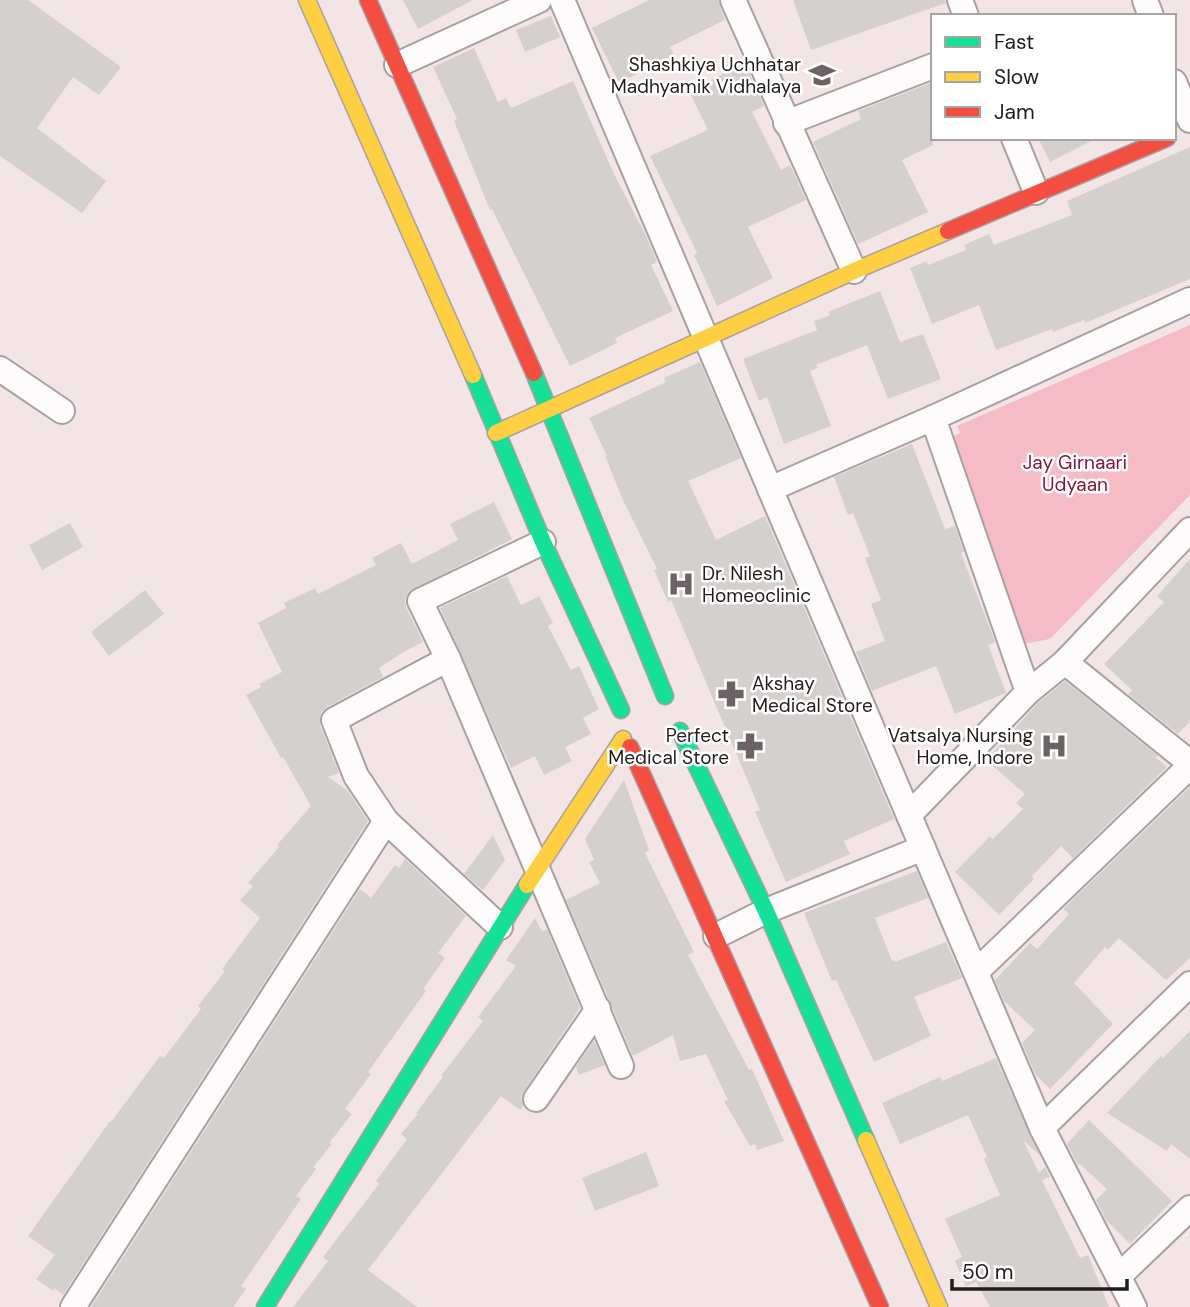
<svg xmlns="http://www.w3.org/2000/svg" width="1190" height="1307" viewBox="0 0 1190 1307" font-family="'DM Sans',sans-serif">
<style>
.green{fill:#f6bcc5}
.building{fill:#d4d0cd}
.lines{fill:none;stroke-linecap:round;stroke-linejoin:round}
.street-casing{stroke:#aaa0a1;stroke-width:28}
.fast-casing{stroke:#aaa0a1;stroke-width:19}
.slow-casing{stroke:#aaa0a1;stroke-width:19}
.jam-casing{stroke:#aaa0a1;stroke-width:19}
.street{stroke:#fdfbfb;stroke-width:24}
.fast{stroke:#16e098;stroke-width:16}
.slow{stroke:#ffcf43;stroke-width:16}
.jam{stroke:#f24e42;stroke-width:16}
.labels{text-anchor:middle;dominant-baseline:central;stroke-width:5;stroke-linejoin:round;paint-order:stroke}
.poi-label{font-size:19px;fill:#231b1c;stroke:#fff;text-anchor:end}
.park-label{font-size:19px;fill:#851639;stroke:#fff}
</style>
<rect width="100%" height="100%" fill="#f3e5e6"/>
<polygon class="green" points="1190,325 1190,495 1050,639 1023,644 952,437 960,433 957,426"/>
<g class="building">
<polygon points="0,0 28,0 121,67 99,95 73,77 37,128 106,181 82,213 0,156"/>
<polygon points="403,0 473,0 418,29"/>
<polygon points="649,0 718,0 725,20 670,47 674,55 619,83 592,28"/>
<polygon points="793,0 945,0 946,3 811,50"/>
<polygon points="551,16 560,37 525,52 516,30"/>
<polygon points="474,48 498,102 506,98 511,108 573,81 614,174 646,236 657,262 651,265 673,311 615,338 617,343 570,366 492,209 490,210 454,121 457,119 433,67"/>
<polygon points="745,63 764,106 752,112 781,170 790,165 806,200 748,227 773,278 717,306 694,255 697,253 650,156 708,130 689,91"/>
<polygon points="933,82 933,145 902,160 928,212 858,244 813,142 861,119 858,111"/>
<polygon points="1038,138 1097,138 1050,162"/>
<polygon points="1190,147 1190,279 1085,323 1084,320 1053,332 1052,329 996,350 979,305 932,324 910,268 927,261 928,265 966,250 964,245 989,234 994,245 1072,215 1067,201"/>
<polygon points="880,291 900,342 923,334 941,379 888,399 867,345 816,365 818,368 810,371 831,426 784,444 767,397 759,401 743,359 817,330 814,321 830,315 828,312"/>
<polygon points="700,362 741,458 688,481 716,540 765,516 894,819 844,841 850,854 786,882 755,812 760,810 689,642 671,600 668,602 654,570 657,569 622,498 605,456 607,456 589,418 666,382 664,378"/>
<polygon points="912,444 945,529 955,526 964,552 961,553 995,642 988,645 1006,693 955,714 936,666 872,691 856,652 885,641 871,604 881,600 865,558 870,556 853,513 848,515 834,477"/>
<polygon points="494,502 512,539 408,592 405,599 406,607 423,642 405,651 379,668 383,677 327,707 321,712 320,725 339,773 328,777 348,791 368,821 63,1295 54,1288 53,1291 36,1279 55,1255 28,1236 110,1121 111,1122 160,1056 164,1058 201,1009 198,1006 225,971 222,969 260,918 240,900 253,886 248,883 279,847 277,845 311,806 283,757 281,758 246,695 261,687 259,684 282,672 258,623 286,608 284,603 315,588 318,594 376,565 372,558 401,543 412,564 458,540 450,524"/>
<polygon points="70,523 83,547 42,570 29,545"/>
<polygon points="1190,559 1190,721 1178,734 1128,694 1132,690 1104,664 1164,602 1157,596"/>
<polygon points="507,576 521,605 539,596 553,623 548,626 571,670 579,666 599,709 583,718 591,734 565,747 572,761 544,775 535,756 511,768 440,608"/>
<polygon points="145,590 164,614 109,656 91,632"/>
<polygon points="1065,681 1158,756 1156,758 1167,767 1073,858 1061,846 1032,876 1034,879 999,915 955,872 990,836 993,839 1023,809 1016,803 1025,794 986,760 1038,703"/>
<polygon points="624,780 649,850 645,853 694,952 688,955 749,1070 752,1069 784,1141 757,1150 755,1144 750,1146 724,1101 728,1100 706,1054 680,1061 673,1035 633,1056 566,900 600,883 589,862 594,860 585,839"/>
<polygon points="1190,787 1190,958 1166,980 1119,938 1108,950 1105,947 1074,983 1113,1024 1050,1089 1035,1074 1022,1043 1035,1030 1004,1001 995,980 1030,943 1037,949 1069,914 1063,909"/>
<polygon points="493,835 505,860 483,890 464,874"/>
<polygon points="405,859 466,916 438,953 445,958 423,989 426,991 368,1072 371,1074 345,1109 352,1114 329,1143 332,1144 313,1167 316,1169 296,1196 301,1199 241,1286 246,1289 233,1307 91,1307 360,889 371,898 395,865 399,868"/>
<polygon points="917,871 928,898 875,918 892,961 894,960 895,962 946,942 962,978 914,997 931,1036 874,1062 836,980 832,981 804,913"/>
<polygon points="535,918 542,932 547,929 580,1008 524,1091 521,1098 523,1106 520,1110 501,1096 368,1270 417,1307 293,1307 328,1261 323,1257 379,1184 376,1181 407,1139 401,1134 418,1114 416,1113 443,1077 441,1076 483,1021 478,1017 516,966 506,960"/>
<polygon points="1190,1031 1190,1159 1171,1144 1167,1151 1107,1113 1161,1056 1163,1058"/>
<polygon points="594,1041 605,1065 579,1075 576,1067"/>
<polygon points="996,1058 1040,1156 1023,1140 1039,1173 1045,1167 1050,1177 1042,1180 1080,1258 1088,1255 1109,1307 990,1307 976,1282 966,1286 955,1261 962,1257 945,1219 1000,1195 984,1159 987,1157 968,1115 900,1144 882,1103 940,1077 942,1081"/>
<polygon points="1089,1120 1172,1201 1130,1244 1106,1220 1096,1200 1107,1189 1080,1164 1078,1165 1067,1144"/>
<polygon points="646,1152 659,1186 595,1211 582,1178"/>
</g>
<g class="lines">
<g class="street-casing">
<g id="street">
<polyline points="562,0 1042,1128 1134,1307"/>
<polyline points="733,0 854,271"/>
<polyline points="960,0 966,16"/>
<polyline points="1145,0 1151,16"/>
<polyline points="397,65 539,0"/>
<polyline points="1174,82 1190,120"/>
<polyline points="786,123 933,66"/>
<polyline points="1014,138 1036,192"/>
<polyline points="0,369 62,411"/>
<polyline points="933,418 1028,692"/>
<polyline points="770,489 933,418 1190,300"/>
<polyline points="543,542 420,601 448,659 621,1066"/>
<polyline points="448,659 334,720 356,776 386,821 500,927"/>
<polyline points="1065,662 1190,763"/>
<polyline points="909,815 1028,692 1065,662 1190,530"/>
<polyline points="716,936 766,911 923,848"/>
<polyline points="976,972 1190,766"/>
<polyline points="536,1099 598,1009"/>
<polyline points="1042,1128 1190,984"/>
<polyline points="1119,1276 1190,1208"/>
<polyline points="73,1307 386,821"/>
</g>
</g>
<g class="fast-casing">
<g id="fast">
<polyline points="534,373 665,696"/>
<polyline points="473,375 543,542 621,710"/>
<polyline points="680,731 766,911 866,1140"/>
<polyline points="265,1307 527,885"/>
</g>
</g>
<g class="slow-casing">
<g id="slow">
<polyline points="307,0 473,375"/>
<polyline points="496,433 854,271 948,231"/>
<polyline points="527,885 623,739"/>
<polyline points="866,1140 939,1307"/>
</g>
</g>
<g class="jam-casing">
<g id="jam">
<polyline points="368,0 534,373"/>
<polyline points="948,231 1167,138"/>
<polyline points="630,747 880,1307"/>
</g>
</g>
<use href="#street" class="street"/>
<use href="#fast" class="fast"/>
<use href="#slow" class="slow"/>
<use href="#jam" class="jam"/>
</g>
<defs>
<g id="school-bare" transform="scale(2.1)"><path d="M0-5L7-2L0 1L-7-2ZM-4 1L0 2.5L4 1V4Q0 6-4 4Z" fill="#6c6263" stroke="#fff" stroke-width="2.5" paint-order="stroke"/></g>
<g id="hospital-bare" transform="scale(2.1)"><path d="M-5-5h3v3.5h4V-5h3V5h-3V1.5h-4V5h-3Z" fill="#6c6263" stroke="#fff" stroke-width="2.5" paint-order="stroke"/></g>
<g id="pharmacy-bare" transform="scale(2.1)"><path d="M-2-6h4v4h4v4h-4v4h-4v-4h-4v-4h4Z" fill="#6c6263" stroke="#fff" stroke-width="2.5" paint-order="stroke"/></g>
</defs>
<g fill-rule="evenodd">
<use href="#school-bare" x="822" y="75"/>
<use href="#hospital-bare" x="681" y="584"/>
<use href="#pharmacy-bare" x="731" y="694"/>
<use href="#pharmacy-bare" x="750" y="746"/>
<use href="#hospital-bare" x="1054" y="746"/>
</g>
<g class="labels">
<g class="poi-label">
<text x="801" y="64">Shashkiya Uchhatar<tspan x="801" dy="22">Madhyamik Vidhalaya</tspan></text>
<text x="702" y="573" text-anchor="start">Dr. Nilesh<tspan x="702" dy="22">Homeoclinic</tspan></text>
<text x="752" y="683" text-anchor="start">Akshay<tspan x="752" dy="22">Medical Store</tspan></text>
<text x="729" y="735">Perfect<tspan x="729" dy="22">Medical Store</tspan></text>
<text x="1033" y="735">Vatsalya Nursing<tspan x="1033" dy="22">Home, Indore</tspan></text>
</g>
<g class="park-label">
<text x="1075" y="462">Jay Girnaari<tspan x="1075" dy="22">Udyaan</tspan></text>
</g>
</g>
<rect x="931" y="14" width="245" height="126" fill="#ffffff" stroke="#a7a4a4" stroke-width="2"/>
<rect x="945" y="37" width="35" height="10" fill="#16e098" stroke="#a7a4a4" stroke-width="2"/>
<text x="994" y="49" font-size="21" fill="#231b1c">Fast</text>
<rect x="945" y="72" width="35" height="10" fill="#ffcf43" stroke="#a7a4a4" stroke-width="2"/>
<text x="994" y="84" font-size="21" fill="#231b1c">Slow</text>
<rect x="945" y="107" width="35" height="10" fill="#f24e42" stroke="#a7a4a4" stroke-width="2"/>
<text x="994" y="119" font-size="21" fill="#231b1c">Jam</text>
<path d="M952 1279v10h175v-10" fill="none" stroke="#231b1c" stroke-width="3.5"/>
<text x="962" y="1279" font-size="21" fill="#231b1c" stroke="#ffffff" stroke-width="5" paint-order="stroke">50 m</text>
</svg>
